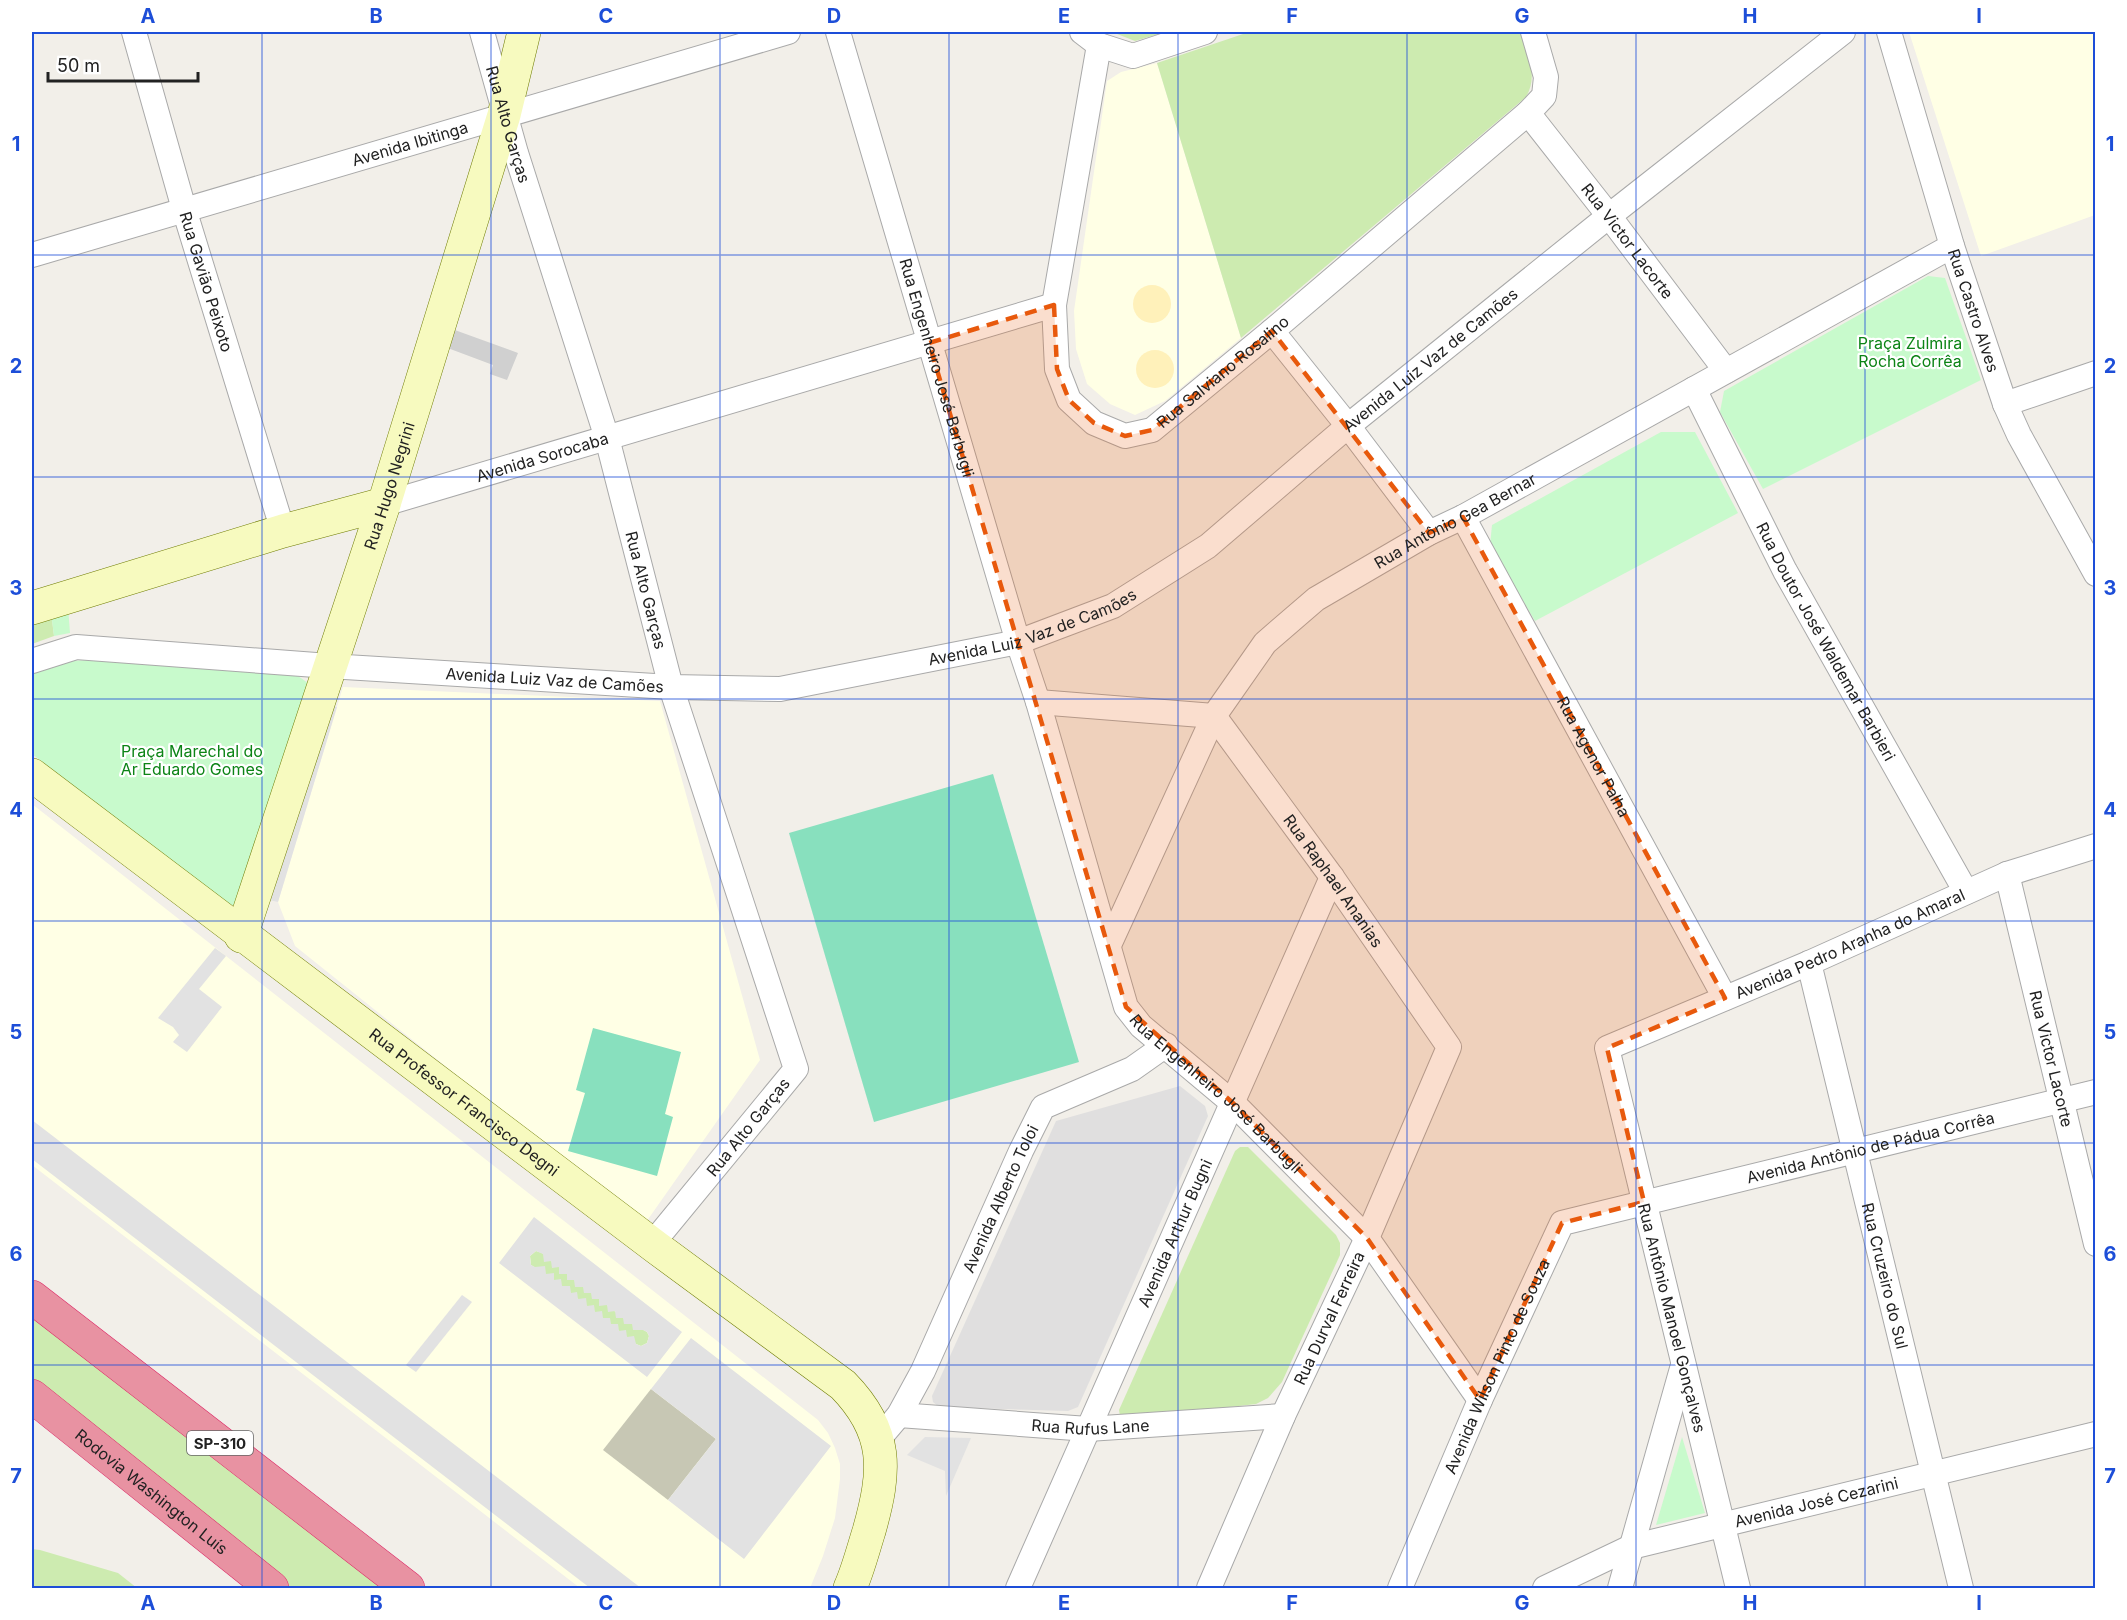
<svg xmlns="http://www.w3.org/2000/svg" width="2127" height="1620" viewBox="0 0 2127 1620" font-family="Inter,sans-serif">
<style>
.residential{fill:#e0dfdf}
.education{fill:#ffffe5}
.religious{fill:#d0d0d0}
.construction{fill:#c7c7b4}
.grass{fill:#cdebb0}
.sand{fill:#fff1ba}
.park{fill:#c8facc}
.pitch{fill:#88e0be}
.parking{fill:#e2e2e2;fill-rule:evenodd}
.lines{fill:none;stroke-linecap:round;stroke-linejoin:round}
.minor-casing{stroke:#a9a9a9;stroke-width:26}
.secondary-casing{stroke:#707d05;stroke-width:34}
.motorway-casing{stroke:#dc2a67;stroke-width:34}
.minor{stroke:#fff;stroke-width:24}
.secondary{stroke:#f7fabf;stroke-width:33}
.motorway{stroke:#e892a2;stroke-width:33}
.marked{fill:#e8590c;fill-opacity:0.2;stroke:#e8590c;stroke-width:4.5;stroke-dasharray:12 8;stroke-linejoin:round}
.grid{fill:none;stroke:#1d4ed8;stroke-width:1.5;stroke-opacity:0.55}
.labels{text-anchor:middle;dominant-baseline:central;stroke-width:4.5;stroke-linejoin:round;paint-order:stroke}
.shield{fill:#fff;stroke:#646464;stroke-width:1.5}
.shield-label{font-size:15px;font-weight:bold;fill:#222}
.street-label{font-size:16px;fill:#222;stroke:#fff}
.park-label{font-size:16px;fill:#0c8416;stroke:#fff}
.neatline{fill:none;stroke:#1d4ed8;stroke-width:2}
.grid-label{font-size:20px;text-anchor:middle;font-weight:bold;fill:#1d4ed8}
</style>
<rect width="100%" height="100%" fill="#f2efe9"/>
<polygon class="residential" points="1180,1086 1205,1106 1208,1116 1078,1407 1068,1411 939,1407 933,1402 932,1396 1056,1121"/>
<g class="education">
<polygon points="1909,32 2095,32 2095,215 1981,256"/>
<polygon points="1157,63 1241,338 1165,401 1135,415 1110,404 1087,384 1076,349 1074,311 1107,81 1121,72"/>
<polygon points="343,687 660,701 760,1060 644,1225 295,946 278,902"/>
<polygon points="32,804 818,1420 828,1433 835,1448 840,1464 840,1479 835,1518 823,1556 810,1588 580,1588 32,1165"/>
</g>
<polygon class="religious" points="452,329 518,353 507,380 490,374 493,365 445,347"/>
<polygon class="construction" points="651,1389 716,1439 668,1500 603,1450"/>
<g class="grass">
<polygon points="1112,32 1166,32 1135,41"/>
<path d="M1249 32H1520C1527 54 1539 75 1526 97L1241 338 1157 63Z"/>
<polygon points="51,612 54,636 32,644 32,618"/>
<polygon points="1240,1147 1248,1147 1336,1235 1340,1243 1340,1255 1282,1382 1268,1398 1256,1404 1125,1419 1120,1416 1119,1410 1235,1151"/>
<polygon points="536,1251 542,1253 623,1318 647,1332 649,1336 647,1343 641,1346 636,1344 554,1280 531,1265 530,1256"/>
<polygon points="32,1311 391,1588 290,1588 32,1380"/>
<polygon points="32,1549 40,1550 118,1573 137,1588 32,1588"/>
</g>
<g class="sand">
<circle cx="1152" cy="304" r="19"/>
<circle cx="1155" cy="369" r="19"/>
</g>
<g class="park">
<polygon points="1928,276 1945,278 1981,380 1763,489 1720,412 1724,391"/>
<polygon points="1661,432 1695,432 1738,513 1535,621 1490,545 1492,525"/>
<polygon points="68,607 70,633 54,636 51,612"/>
<polygon points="88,660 298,676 308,683 239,905 228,905 32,754 32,673 71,661"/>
<polygon points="1682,1437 1705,1513 1656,1525"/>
</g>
<g class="pitch">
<polygon points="993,774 1079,1062 874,1122 789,833"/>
<polygon points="593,1028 681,1052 665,1114 673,1117 657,1176 568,1151 585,1093 576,1090"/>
</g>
<g class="parking">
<polygon points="327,704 337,707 278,902 269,900"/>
<polygon points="215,948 226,956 199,989 222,1007 187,1052 173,1042 179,1035 173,1027 158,1018"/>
<polygon points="32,1120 641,1588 590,1588 32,1159"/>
<path d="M534 1217 682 1332 647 1377 499 1263ZM536 1251 543 1254 544 1262 551 1261 552 1268 559 1267V1274H567V1280H574L575 1287H583L584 1293H591L592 1299H599V1306L607 1305 608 1312 615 1311 616 1318H623L624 1324H632L633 1330H643L647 1332 649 1336 647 1343 641 1346 636 1344 634 1336 627 1337 626 1330 619 1331 618 1324H611L610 1318H603L602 1311 595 1312 594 1305 587 1306 586 1298 578 1299 577 1292 571 1293 570 1286H562L561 1279 554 1280V1273L546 1274 545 1266 535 1267 531 1265 530 1256Z"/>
<polygon points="462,1295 472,1302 416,1372 406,1365"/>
<polygon points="691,1338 831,1446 744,1559 668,1500 716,1439 651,1389"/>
<polygon points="925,1437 971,1438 946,1496 945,1471 907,1455"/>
</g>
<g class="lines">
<g class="minor-casing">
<g id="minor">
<path id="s1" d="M134 32 184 209 283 531"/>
<path id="s2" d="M482 32 516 153 607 438 671 687 796 1069 652 1244"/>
<path id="s3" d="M838 32 1018 642 1038 702 1126 1007 1141 1026 1234 1104 1367 1238 1480 1400"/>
<polyline points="1082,32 1099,45 1133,56 1205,32"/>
<path id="s4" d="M1889 32 1952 246 2005 404 2019 435 2096 574"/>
<path id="s5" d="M1099 45 1054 305 1057 369 1069 400 1094 423 1125 436 1152 430 1272 331 1528 113 1544 96 1546 77 1533 32"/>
<path id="s6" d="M1528 113 1609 216 1726 371"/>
<path id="s7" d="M32 255 788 32"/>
<polyline points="1272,331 1348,426 1429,533"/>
<path id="s8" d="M1694 389 1785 571 1966 892"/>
<polyline points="2005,404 2096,373"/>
<path id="s9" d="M384 504 1054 305"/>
<path id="s10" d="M1463 517 1725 998"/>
<path id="s11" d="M32 661 76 647 329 666 671 687 780 689 1018 642 1113 606 1208 546 1348 426 1609 216 1843 32"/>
<path id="s12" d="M1038 702 1214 716 1332 877 1449 1047 1367 1238 1283 1416 1209 1588"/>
<path id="s13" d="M2007 874 2096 1244"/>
<path id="s14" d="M1109 945 1214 716 1265 643 1316 599 1429 533 1463 517 1952 246"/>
<path id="s15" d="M1809 963 1961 1588"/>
<path id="s16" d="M899 1415 1088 1429 1283 1416"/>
<path id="s17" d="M877 1441 899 1415 923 1371 1021 1151 1043 1107 1132 1069 1166 1045"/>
<path id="s18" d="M1018 1588 1332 877"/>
<path id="s19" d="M1400 1588 1480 1400 1562 1223 2096 1092"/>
<path id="s20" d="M1545 1588 1631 1547 2096 1434"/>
<polyline points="1620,1588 1683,1365"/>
<path id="s21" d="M1738 1588 1607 1048 1809 963 2007 874 2096 846"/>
</g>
</g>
<g class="secondary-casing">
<g id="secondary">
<polyline points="32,608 283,531 384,504"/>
<path id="s22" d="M32 775 657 1248 843 1385C889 1432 886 1471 869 1531 863 1550 858 1570 850 1588"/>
<path id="s23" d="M241 936 384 504 504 115 524 32"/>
</g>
</g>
<g class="motorway-casing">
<g id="motorway">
<polyline points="32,1297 408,1588"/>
<path id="s24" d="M32 1396 272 1588"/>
</g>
</g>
<use href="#minor" class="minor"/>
<use href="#secondary" class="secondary"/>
<use href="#motorway" class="motorway"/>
</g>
<path class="marked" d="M1054 305 1057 369 1069 400 1094 423 1125 436 1152 430 1272 331 1429 533 1463 517 1725 998 1607 1048 1644 1202 1562 1223 1480 1400 1367 1238 1234 1104 1126 1007 929 343Z"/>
<path class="grid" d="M262 32V1588M491 32V1588M720 32V1588M949 32V1588M1178 32V1588M1407 32V1588M1636 32V1588M1865 32V1588M32 255H2096M32 477H2096M32 699H2096M32 921H2096M32 1143H2096M32 1365H2096"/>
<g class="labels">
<rect class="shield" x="187" y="1431" width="66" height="24" rx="4.5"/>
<g class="shield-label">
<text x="220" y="1443">SP-310</text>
</g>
<g class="street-label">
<text stroke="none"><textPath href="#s2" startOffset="96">Rua Alto Garças</textPath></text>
<text stroke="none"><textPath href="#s7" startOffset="394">Avenida Ibitinga</textPath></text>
<text stroke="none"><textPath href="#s6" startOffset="162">Rua Victor Lacorte</textPath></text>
<text stroke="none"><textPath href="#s1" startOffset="260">Rua Gavião Peixoto</textPath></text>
<text stroke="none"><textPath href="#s4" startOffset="291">Rua Castro Alves</textPath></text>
<text stroke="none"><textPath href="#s11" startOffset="1498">Avenida Luiz Vaz de Camões</textPath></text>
<text stroke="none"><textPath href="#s3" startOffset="350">Rua Engenheiro José Barbugli</textPath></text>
<text stroke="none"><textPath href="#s5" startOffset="548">Rua Salviano Rosalino</textPath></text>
<text stroke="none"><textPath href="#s9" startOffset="165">Avenida Sorocaba</textPath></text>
<text stroke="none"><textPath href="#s23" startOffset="474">Rua Hugo Negrini</textPath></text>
<text stroke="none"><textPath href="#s14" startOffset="568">Rua Antônio Gea Bernar</textPath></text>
<text stroke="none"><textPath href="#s2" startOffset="582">Rua Alto Garças</textPath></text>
<text stroke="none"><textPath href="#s11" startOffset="1012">Avenida Luiz Vaz de Camões</textPath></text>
<text stroke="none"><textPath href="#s8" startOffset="285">Rua Doutor José Waldemar Barbieri</textPath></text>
<text stroke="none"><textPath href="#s11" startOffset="526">Avenida Luiz Vaz de Camões</textPath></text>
<text stroke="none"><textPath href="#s10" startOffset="273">Rua Agenor Palha</textPath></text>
<text stroke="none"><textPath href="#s12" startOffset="380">Rua Raphael Ananias</textPath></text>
<text stroke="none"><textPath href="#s21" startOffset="820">Avenida Pedro Aranha do Amaral</textPath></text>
<text stroke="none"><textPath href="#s13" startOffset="190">Rua Victor Lacorte</textPath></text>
<text stroke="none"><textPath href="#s3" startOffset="1142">Rua Engenheiro José Barbugli</textPath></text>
<text stroke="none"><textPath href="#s22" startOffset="542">Rua Professor Francisco Degni</textPath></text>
<text transform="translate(748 1127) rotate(-51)">Rua Alto Garças</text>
<text stroke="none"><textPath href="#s19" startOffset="717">Avenida Antônio de Pádua Corrêa</textPath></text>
<text stroke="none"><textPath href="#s17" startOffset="273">Avenida Alberto Toloi</textPath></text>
<text stroke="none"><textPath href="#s18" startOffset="388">Avenida Arthur Bugni</textPath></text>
<text stroke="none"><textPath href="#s15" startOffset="322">Rua Cruzeiro do Sul</textPath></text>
<text transform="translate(1329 1318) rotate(-65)">Rua Durval Ferreira</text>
<text transform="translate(1672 1318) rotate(76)">Rua Antônio Manoel Gonçalves</text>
<text stroke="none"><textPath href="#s19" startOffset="242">Avenida Wilson Pinto de Souza</textPath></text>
<text stroke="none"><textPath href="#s16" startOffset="192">Rua Rufus Lane</textPath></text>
<text stroke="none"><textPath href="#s24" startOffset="153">Rodovia Washington Luís</textPath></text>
<text stroke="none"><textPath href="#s20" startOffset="286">Avenida José Cezarini</textPath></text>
</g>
<g class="park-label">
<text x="1910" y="343">Praça Zulmira<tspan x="1910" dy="18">Rocha Corrêa</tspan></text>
<text x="192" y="751">Praça Marechal do<tspan x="192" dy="18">Ar Eduardo Gomes</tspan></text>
</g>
</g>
<rect width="2127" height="1620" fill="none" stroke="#ffffff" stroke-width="66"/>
<path d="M48 72v9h150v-9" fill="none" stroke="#222222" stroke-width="3"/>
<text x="57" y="72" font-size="18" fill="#222222" stroke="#ffffff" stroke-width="4.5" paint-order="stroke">50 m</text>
<rect x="33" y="33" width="2061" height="1554" class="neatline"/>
<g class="grid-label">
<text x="148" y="23">A</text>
<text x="376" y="23">B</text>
<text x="606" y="23">C</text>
<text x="834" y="23">D</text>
<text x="1064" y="23">E</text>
<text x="1292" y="23">F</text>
<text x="1522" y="23">G</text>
<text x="1750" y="23">H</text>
<text x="1979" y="23">I</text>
<text x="16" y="151">1</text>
<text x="2110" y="151">1</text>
<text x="16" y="373">2</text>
<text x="2110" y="373">2</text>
<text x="16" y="595">3</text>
<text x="2110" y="595">3</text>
<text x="16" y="817">4</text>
<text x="2110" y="817">4</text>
<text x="16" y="1039">5</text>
<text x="2110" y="1039">5</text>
<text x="16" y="1261">6</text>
<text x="2110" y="1261">6</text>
<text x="16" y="1483">7</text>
<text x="2110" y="1483">7</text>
<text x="148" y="1610">A</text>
<text x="376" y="1610">B</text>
<text x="606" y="1610">C</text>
<text x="834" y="1610">D</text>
<text x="1064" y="1610">E</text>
<text x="1292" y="1610">F</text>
<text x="1522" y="1610">G</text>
<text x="1750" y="1610">H</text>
<text x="1979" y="1610">I</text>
</g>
</svg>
